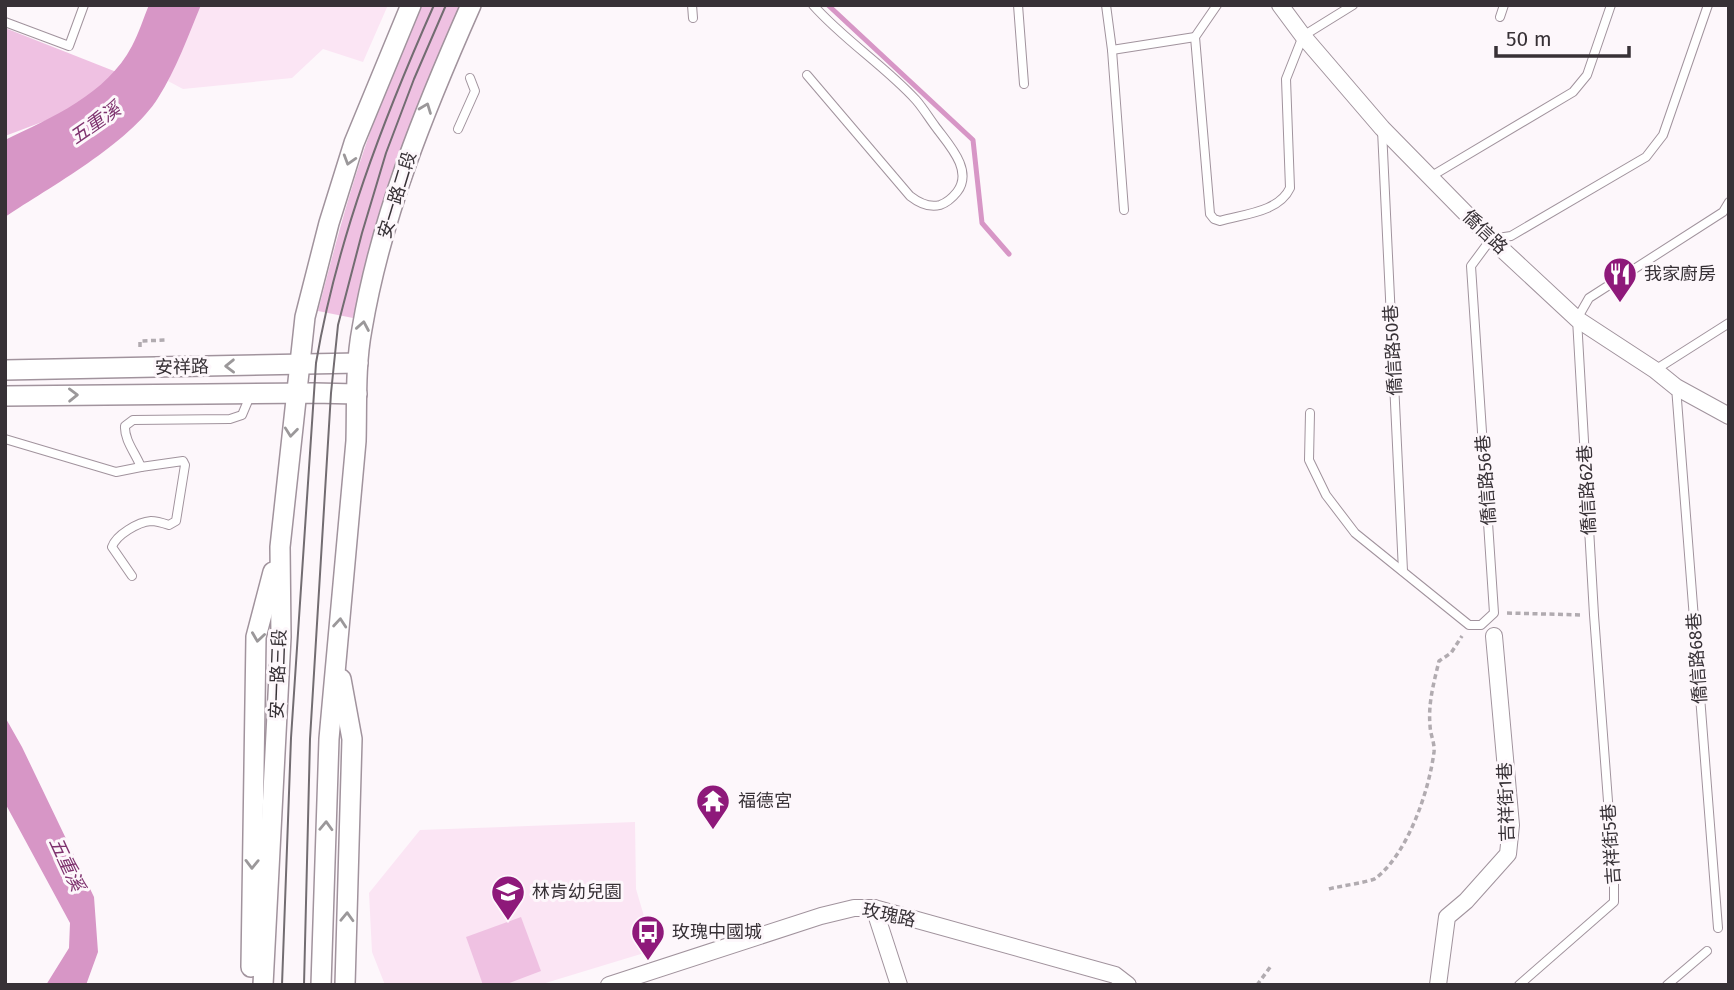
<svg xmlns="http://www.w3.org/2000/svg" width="1734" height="990" viewBox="0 0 1734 990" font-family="'Fira Sans','Noto Sans TC',sans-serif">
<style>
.built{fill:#fbe5f4}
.green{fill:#efc1e2}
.water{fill:#d796c6}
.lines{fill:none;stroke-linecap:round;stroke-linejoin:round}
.stream{stroke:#d796c6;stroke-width:5}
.service-casing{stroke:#a1939d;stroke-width:10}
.minor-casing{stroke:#a1939d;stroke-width:18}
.tertiary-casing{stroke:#a1939d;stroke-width:22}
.path{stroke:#b1abb0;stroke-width:3.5;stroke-dasharray:5 3.5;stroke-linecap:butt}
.service{stroke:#fff;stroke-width:8}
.minor{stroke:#fff;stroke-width:16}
.tertiary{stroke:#fff;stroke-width:19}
.tram{stroke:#726c71;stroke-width:2}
.oneway{stroke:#9b989a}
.labels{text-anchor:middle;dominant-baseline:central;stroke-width:6;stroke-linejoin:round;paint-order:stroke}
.street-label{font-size:18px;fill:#373136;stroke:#fdf7fb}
.poi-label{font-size:18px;fill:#373136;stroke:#fdf7fb;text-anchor:start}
.water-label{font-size:19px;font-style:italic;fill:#7f336f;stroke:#fdf7fb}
</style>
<rect width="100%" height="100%" fill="#fdf7fb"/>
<g class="built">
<polygon points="200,5 388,5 363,62 323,49 292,78 183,89 168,81"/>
<polygon points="635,822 636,889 654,950 539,985 385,985 372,952 369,893 420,830"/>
</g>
<g class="green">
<path d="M422 5H461L374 238 353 318 318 311C332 257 346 203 364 150 381 101 401 53 422 5Z"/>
<polygon points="5,28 119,73 119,82 58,116 5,136"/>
<polygon points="521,917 541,971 504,985 483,985 466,937"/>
</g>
<g class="water">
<path d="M149 5H201C188 36 176 70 158 98 130 143 50 187 5 217V140C51 118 107 94 132 46 139 33 143 19 149 5Z"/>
<polygon points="5,717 22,747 94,897 98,952 86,985 46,985 69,948 70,923 5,803"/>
</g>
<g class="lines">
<polyline class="stream" points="828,5 973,140 982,223 1009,254"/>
<g class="service-casing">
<g id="service">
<polyline points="692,5 693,18"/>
<polyline points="1018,5 1024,84"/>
<polyline points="1106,5 1112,50 1124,210"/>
<path d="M1217 5 1195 37 1210 214 1214 219 1220 221C1244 214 1279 212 1290 188L1286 79 1303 36 1353 5"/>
<polyline points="1500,17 1504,5"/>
<polyline points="5,22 69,46 84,5"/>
<polyline points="1112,50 1195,37"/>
<path d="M807 75 910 196C919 203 929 208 940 205 946 203 953 197 957 192 974 170 948 144 935 126 929 118 923 108 916 100 885 66 844 40 813 5"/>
<polyline points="458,129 475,91 470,78"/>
<polyline points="1382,130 1403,571"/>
<polyline points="1430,177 1573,92 1587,75 1611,5"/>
<polyline points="1655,370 1729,323"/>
<polyline points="1676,387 1718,928"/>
<polyline points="1310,413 1309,460 1326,495 1355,533 1469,625 1481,625 1494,613 1471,266 1491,239 1511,236 1646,157 1663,135 1708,5"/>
<polyline points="5,439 116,472 141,467"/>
<path d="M132 576 112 547C116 535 138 522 151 521 157 521 163 523 169 525L176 521 185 465 183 461 141 467C136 454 124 440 125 426L133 420 230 419 242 415 250 396"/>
<polyline points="1519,985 1614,902 1614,881 1594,615 1577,319 1589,298 1723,212 1729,202"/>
<polyline points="1667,985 1707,951"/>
</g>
</g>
<g class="minor-casing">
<g id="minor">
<polyline points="1280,5 1303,36 1382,128 1491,239 1577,319 1655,370 1676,387 1729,416"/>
<polyline points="874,908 899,985"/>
<polyline points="609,985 821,916 854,908 874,908 1115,975 1128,985"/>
<polyline points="1438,985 1447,917 1466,901 1508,854 1511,825 1494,636"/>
</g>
</g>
<g class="tertiary-casing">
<g id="tertiary">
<polyline points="5,370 358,363"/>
<polyline points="5,396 314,393 357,394"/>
<polyline points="341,679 352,739 345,985"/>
<polyline points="251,967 256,637 273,572"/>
<polyline points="263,985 281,637 280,547 305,317 329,223 354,143 411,5"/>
<path d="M321 985 329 739 356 441C357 405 355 366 362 329 381 216 425 109 471 5"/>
</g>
</g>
<g class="path">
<polyline points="140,347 140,341 166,340"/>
<polyline points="1507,613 1583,615"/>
<path d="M1329 889C1339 886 1371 882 1376 878 1408 853 1429 791 1434 752 1435 743 1430 734 1430 725 1428 703 1434 682 1439 661L1451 653 1462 636"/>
<polyline points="1257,985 1271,966"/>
</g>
<use href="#service" class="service"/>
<use href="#minor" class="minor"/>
<use href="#tertiary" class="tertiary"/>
<g class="tram">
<path d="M282 985 291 738 316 363C337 239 383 120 434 5"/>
<polyline points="304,985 310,739 331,393 338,325 362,233 386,153 414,79 446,5"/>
</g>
</g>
<defs><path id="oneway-chevron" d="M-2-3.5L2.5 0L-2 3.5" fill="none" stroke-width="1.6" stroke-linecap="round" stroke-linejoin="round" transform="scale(1.75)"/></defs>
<g class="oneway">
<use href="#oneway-chevron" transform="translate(426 108) rotate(-69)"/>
<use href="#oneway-chevron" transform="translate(349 160) rotate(107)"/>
<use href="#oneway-chevron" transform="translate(363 326) rotate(-80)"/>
<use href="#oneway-chevron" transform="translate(230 366) rotate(179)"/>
<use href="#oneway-chevron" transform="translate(73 395) rotate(-1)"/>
<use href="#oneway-chevron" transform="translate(291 432) rotate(96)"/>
<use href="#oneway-chevron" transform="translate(340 623) rotate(-85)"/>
<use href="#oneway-chevron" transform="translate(258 637) rotate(98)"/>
<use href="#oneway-chevron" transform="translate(326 826) rotate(-88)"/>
<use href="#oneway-chevron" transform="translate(252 864) rotate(91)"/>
<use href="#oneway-chevron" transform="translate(347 917) rotate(-88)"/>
</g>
<defs>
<g id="restaurant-pin" transform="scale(1.75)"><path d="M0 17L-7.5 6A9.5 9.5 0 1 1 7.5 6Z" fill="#8e197a" stroke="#fdf7fb"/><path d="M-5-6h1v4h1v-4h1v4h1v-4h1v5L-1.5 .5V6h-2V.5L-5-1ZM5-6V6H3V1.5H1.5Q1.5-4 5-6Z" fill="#fff"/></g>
<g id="temple-pin" transform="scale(1.75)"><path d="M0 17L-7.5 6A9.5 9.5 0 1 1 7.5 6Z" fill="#8e197a" stroke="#fdf7fb"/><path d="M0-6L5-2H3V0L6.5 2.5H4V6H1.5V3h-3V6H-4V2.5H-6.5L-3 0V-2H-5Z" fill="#fff"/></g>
<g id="school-pin" transform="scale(1.75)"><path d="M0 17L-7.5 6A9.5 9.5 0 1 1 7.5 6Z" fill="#8e197a" stroke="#fdf7fb"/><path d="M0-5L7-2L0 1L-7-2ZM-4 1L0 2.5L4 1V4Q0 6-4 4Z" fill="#fff"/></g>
<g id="bus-pin" transform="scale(1.75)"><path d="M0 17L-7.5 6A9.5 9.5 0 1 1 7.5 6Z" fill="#8e197a" stroke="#fdf7fb"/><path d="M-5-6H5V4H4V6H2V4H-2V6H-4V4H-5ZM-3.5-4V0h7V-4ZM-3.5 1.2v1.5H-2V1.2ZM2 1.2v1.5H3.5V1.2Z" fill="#fff"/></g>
</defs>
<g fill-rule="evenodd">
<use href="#restaurant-pin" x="1620" y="274"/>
<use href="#temple-pin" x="713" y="801"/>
<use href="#school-pin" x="508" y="892"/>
<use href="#bus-pin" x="648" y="932"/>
</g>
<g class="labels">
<g class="street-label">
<text transform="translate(397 195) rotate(-73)">安一路二段</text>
<text transform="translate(1485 232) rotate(44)">僑信路</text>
<text transform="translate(1393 350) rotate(-93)">僑信路50巷</text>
<text transform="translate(182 367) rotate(-1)">安祥路</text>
<text transform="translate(1486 480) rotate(-94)">僑信路56巷</text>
<text transform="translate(1587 490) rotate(-93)">僑信路62巷</text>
<text transform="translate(1697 658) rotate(-94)">僑信路68巷</text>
<text transform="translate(278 674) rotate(-88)">安一路三段</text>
<text transform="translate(1506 802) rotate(-92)">吉祥街1巷</text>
<text transform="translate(1611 844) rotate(-94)">吉祥街5巷</text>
<text transform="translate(889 915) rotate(12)">玫瑰路</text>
</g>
<g class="poi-label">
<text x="1644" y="274">我家廚房</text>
<text x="738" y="801">福德宮</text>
<text x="532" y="892">林肯幼兒園</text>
<text x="672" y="932">玫瑰中國城</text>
</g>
<g class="water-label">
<text transform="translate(95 123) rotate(-35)">五重溪</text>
<text transform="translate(67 864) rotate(65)">五重溪</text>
</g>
</g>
<rect width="1734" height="990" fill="none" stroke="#373136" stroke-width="14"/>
<path d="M1496 46v10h133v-10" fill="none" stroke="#373136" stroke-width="3.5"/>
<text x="1506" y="46" font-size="21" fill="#373136" stroke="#fdf7fb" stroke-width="5" paint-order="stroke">50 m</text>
</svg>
